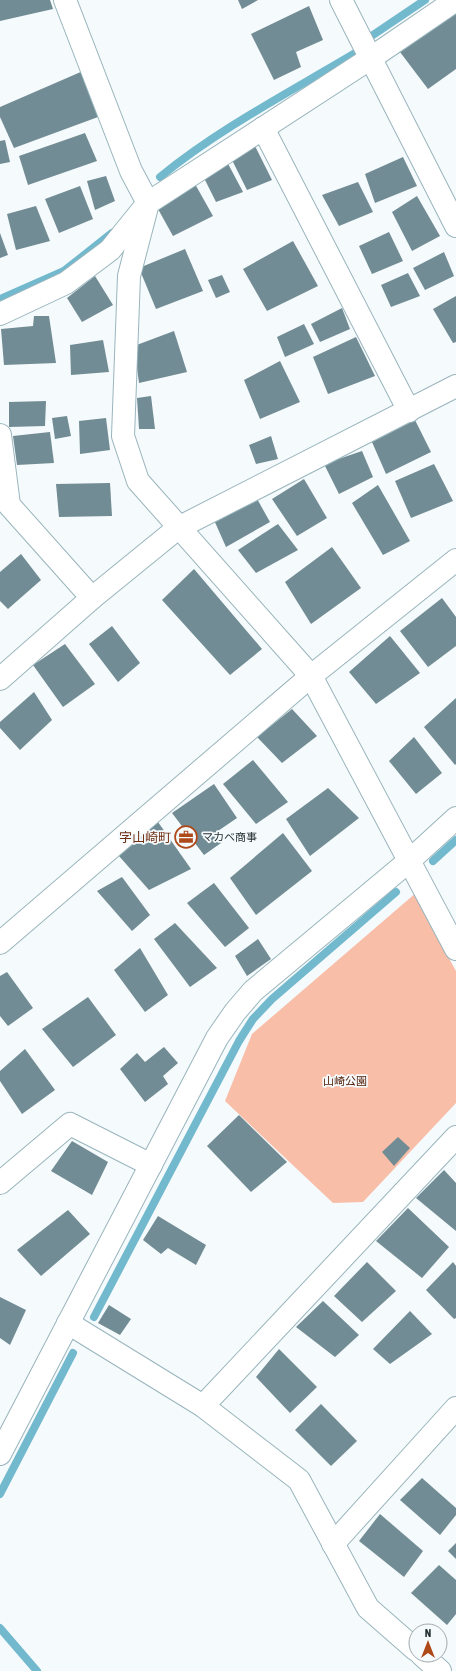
<svg xmlns="http://www.w3.org/2000/svg" width="456" height="1671" viewBox="0 0 456 1671" font-family="'Asap Condensed','Noto Sans JP',sans-serif">
<style>
.park{fill:#f8bea8}
.lines{fill:none;stroke-linecap:round;stroke-linejoin:round}
.stream{stroke:#73b9cd;stroke-width:8}
.building{fill:#718c94}
.street-casing{stroke:#99b5bd;stroke-width:24}
.secondary-casing{stroke:#99b5bd;stroke-width:24}
.street{stroke:#fff;stroke-width:22}
.secondary{stroke:#fff;stroke-width:22}
.labels{text-anchor:middle;dominant-baseline:central;stroke-width:3.5;stroke-linejoin:round;paint-order:stroke}
.poi-label{font-size:11px;fill:#242f33;stroke:#f5fafc;text-anchor:start}
.park-label{font-size:11px;fill:#542009;stroke:#f5fafc}
.quarter-label{font-size:13px;fill:#713014;stroke:#f5fafc}
</style>
<rect width="100%" height="100%" fill="#f5fafc"/>
<polygon class="park" points="417,892 429,922 456,971 456,1103 363,1202 333,1203 225,1101 252,1034"/>
<g class="lines">
<g class="stream">
<polyline points="373,35 425,0"/>
<path d="M160 177C220 128 290 92 357 52"/>
<polyline points="0,299 64,271 112,233"/>
<polyline points="433,861 456,840"/>
<polyline points="94,1317 239,1041 253,1019 272,999 396,892"/>
<polyline points="0,1494 73,1353"/>
<polyline points="0,1628 37,1671"/>
</g>
</g>
<g class="building">
<polygon points="0,0 50,0 53,9 0,21"/>
<polygon points="238,0 258,0 242,9"/>
<polygon points="309,6 323,40 296,52 301,67 274,80 251,34"/>
<polygon points="456,12 456,69 428,89 400,52"/>
<polygon points="83,71 98,117 14,148 0,117 0,107"/>
<polygon points="85,133 97,161 28,185 19,156"/>
<polygon points="5,140 10,162 0,164 0,141"/>
<polygon points="255,146 272,180 247,190 231,158"/>
<polygon points="403,157 417,186 375,203 365,174"/>
<polygon points="226,160 243,192 216,202 202,174"/>
<polygon points="106,176 115,201 95,210 87,181"/>
<polygon points="358,182 373,212 339,226 322,195"/>
<polygon points="195,184 213,216 173,236 158,209"/>
<polygon points="80,186 93,219 59,233 45,199"/>
<polygon points="417,196 440,236 412,251 392,212"/>
<polygon points="36,206 50,241 16,250 7,214"/>
<polygon points="389,232 403,261 372,274 359,246"/>
<polygon points="0,233 8,255 0,258"/>
<polygon points="293,241 318,286 267,311 243,269"/>
<polygon points="185,249 203,291 156,309 139,268"/>
<polygon points="444,252 454,276 425,290 413,268"/>
<polygon points="408,273 420,296 391,307 381,285"/>
<polygon points="222,275 230,292 216,298 208,280"/>
<polygon points="95,276 113,305 82,322 67,298"/>
<polygon points="456,296 456,342 453,343 433,309"/>
<polygon points="342,308 350,329 320,342 311,324"/>
<polygon points="34,316 49,316 56,363 4,365 1,329 33,326"/>
<polygon points="304,324 314,344 285,357 277,337"/>
<polygon points="174,331 187,372 139,383 134,346"/>
<polygon points="356,337 375,376 328,394 313,357"/>
<polygon points="103,340 109,372 71,375 70,345"/>
<polygon points="280,361 300,402 260,419 244,380"/>
<polygon points="151,396 155,429 139,429 137,398"/>
<polygon points="46,401 45,426 9,427 9,402"/>
<polygon points="67,416 71,436 55,439 52,418"/>
<polygon points="106,418 110,450 80,454 79,421"/>
<polygon points="415,420 431,452 386,474 372,442"/>
<polygon points="50,432 54,463 17,465 13,436"/>
<polygon points="271,436 278,459 256,464 249,445"/>
<polygon points="362,451 373,477 339,494 324,464"/>
<polygon points="434,464 453,501 411,518 395,481"/>
<polygon points="304,479 327,518 297,536 272,499"/>
<polygon points="110,483 112,516 59,517 56,484"/>
<polygon points="378,485 410,541 383,555 352,503"/>
<polygon points="256,497 270,522 226,547 214,520"/>
<polygon points="278,524 298,550 256,573 238,550"/>
<polygon points="332,547 361,588 311,624 285,582"/>
<polygon points="21,554 41,580 8,609 0,601 0,572"/>
<polygon points="194,569 262,649 230,675 162,600"/>
<polygon points="442,598 456,617 456,646 428,667 400,631"/>
<polygon points="112,626 140,663 118,682 89,644"/>
<polygon points="390,636 420,673 376,704 349,672"/>
<polygon points="65,644 95,684 63,707 33,665"/>
<polygon points="34,692 52,720 20,750 0,728 0,722"/>
<polygon points="456,698 456,764 455,765 424,727"/>
<polygon points="292,709 317,736 282,763 257,737"/>
<polygon points="414,737 442,773 416,794 389,761"/>
<polygon points="253,760 288,802 256,824 223,784"/>
<polygon points="214,784 237,818 215,833 221,843 204,855 172,813"/>
<polygon points="328,788 359,818 310,856 286,819"/>
<polygon points="158,822 191,869 149,890 119,856"/>
<polygon points="283,833 312,871 256,915 230,878"/>
<polygon points="122,877 150,915 132,931 97,891"/>
<polygon points="214,883 249,928 225,947 187,903"/>
<polygon points="175,923 217,968 190,987 154,939"/>
<polygon points="258,939 271,959 247,976 235,956"/>
<polygon points="140,948 168,995 145,1012 114,970"/>
<polygon points="7,972 33,1008 8,1026 0,1016 0,976"/>
<polygon points="88,997 116,1035 73,1067 42,1029"/>
<polygon points="164,1047 178,1063 163,1076 168,1084 145,1102 120,1069 137,1053 145,1062"/>
<polygon points="25,1049 55,1090 22,1114 0,1081 0,1071"/>
<polygon points="239,1115 287,1162 251,1192 207,1146"/>
<polygon points="398,1137 410,1148 394,1166 382,1152"/>
<polygon points="72,1141 108,1162 92,1195 51,1171"/>
<polygon points="444,1170 456,1183 456,1231 416,1198"/>
<polygon points="408,1208 449,1247 422,1278 376,1241"/>
<polygon points="68,1210 90,1234 41,1276 17,1250"/>
<polygon points="158,1216 206,1245 196,1265 168,1248 161,1254 143,1240"/>
<polygon points="367,1262 396,1291 362,1322 334,1296"/>
<polygon points="453,1262 456,1266 456,1318 454,1319 426,1290"/>
<polygon points="0,1297 26,1310 10,1345 0,1338"/>
<polygon points="323,1301 359,1335 335,1357 296,1327"/>
<polygon points="109,1305 131,1319 120,1335 98,1323"/>
<polygon points="410,1311 432,1334 390,1364 373,1349"/>
<polygon points="279,1349 317,1387 290,1413 256,1377"/>
<polygon points="321,1404 357,1441 331,1466 295,1430"/>
<polygon points="422,1478 456,1508 456,1515 440,1535 400,1500"/>
<polygon points="380,1514 423,1551 404,1577 359,1541"/>
<polygon points="456,1543 456,1559 448,1551"/>
<polygon points="439,1565 456,1580 456,1614 447,1625 411,1593"/>
</g>
<g class="lines">
<g class="street-casing">
<g id="street">
<polyline points="65,0 131,171 148,203 129,276 123,436 138,481 311,676 456,949"/>
<polyline points="341,0 456,226"/>
<polyline points="263,128 409,411"/>
<polyline points="0,314 66,283 110,250 148,203 371,58 456,0"/>
<polyline points="0,435 9,505 92,598"/>
<polyline points="0,679 92,598 178,528 456,386"/>
<polyline points="0,1183 70,1124 151,1165"/>
<polyline points="68,1323 203,1406 299,1480 368,1608 416,1650"/>
<polyline points="203,1406 456,1137"/>
<polyline points="0,1454 217,1038 235,1012 253,991 409,861 456,818"/>
<polyline points="333,1544 456,1408"/>
<polyline points="422,1655 440,1671"/>
</g>
</g>
<g class="secondary-casing">
<polyline id="secondary" points="0,943 311,676 456,560"/>
</g>
<use href="#street" class="street"/>
<use href="#secondary" class="secondary"/>
</g>
<defs>
<g id="office-ring" transform="scale(1.15)"><circle r="9.5" fill="#f5fafc" stroke="#ae491a" stroke-width="1.5"/><path d="M-6-3h4V-5.5h4V-3h4V5H-6ZM-1-4.5V-3h2v-1.5ZM-6 0V1H6V0Z" fill="#ae491a"/></g>
</defs>
<g fill-rule="evenodd">
<use href="#office-ring" x="186" y="837"/>
</g>
<g class="labels">
<g class="poi-label">
<text x="202" y="837">マカベ商事</text>
</g>
<g class="park-label">
<text x="345" y="1081">山崎公園</text>
</g>
<g class="quarter-label">
<text x="145" y="837">字山崎町</text>
</g>
</g>
<g transform="translate(428 1643)"><circle r="19" fill="#f5fafc" stroke="#a1a9ac"/>
<path d="M0-3L7 15L0 10L-7 15Z" fill="#ae491a"/>
<text y="-6" font-size="11" font-weight="bold" text-anchor="middle" fill="#242f33">N</text>
</g>
</svg>
